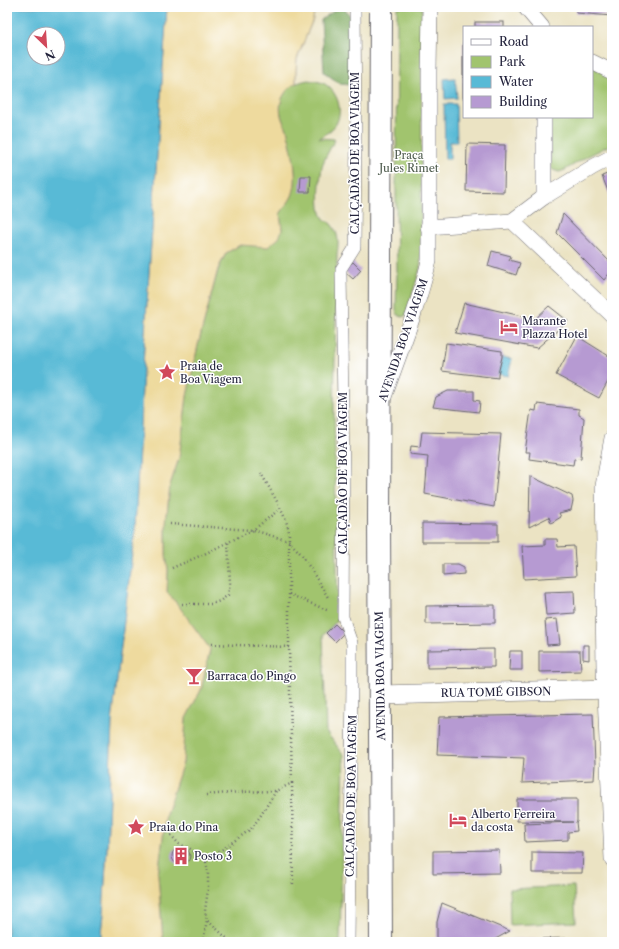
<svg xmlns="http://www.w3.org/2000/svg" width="619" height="949" viewBox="0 0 619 949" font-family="'Libre Caslon Text',serif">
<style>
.green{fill:#a1c46e;stroke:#627354}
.forest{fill:#80aa61;stroke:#51664e}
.sand{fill:#eeda9e;stroke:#887e6c}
.water{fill:#58bad6;stroke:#3d6e88;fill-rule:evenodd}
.building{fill:#b69ad2}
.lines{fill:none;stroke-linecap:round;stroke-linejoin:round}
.pedestrian-casing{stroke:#68666b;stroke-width:12}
.minor-casing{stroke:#68666b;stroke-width:16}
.tertiary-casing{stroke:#68666b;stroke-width:20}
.primary-casing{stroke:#68666b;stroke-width:24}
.path{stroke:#68666b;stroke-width:2.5;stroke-dasharray:1 3;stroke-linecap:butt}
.pedestrian{stroke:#fff;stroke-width:11}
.minor{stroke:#fff;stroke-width:15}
.tertiary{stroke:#fff;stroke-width:19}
.primary{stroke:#fff;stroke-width:22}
.labels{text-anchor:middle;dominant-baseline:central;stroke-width:3;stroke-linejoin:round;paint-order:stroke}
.street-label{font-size:11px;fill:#22223b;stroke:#fff}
.park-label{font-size:11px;fill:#4e5b4d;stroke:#fff}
.poi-label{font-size:11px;fill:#22223b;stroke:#fff;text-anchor:start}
</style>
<rect width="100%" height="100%" fill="#fff"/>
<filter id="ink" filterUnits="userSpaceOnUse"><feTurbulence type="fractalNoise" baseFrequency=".025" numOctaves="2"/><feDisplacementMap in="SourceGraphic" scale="8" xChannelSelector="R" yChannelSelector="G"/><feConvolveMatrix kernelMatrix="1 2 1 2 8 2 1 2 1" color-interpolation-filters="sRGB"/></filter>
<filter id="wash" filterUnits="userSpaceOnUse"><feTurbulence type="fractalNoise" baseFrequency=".012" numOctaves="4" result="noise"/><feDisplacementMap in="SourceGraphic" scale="16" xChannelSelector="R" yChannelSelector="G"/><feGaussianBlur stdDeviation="0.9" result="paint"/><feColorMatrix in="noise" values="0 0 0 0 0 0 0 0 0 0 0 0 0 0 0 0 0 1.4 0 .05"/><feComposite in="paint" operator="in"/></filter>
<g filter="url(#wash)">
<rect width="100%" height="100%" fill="#ebe3c3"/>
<g class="green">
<path d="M397 7H422L421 259 420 269 406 315 403 317C397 316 396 312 396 307L397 273 396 202Z"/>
<polygon points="592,66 612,77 612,144 588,156 565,170 559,172 553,170 551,168 548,117 592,117"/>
<path d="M308 80C313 81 318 81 323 83 337 90 344 110 336 124 332 130 326 134 319 138L335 139C331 148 324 158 322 167 320 178 317 209 323 217 324 220 328 221 330 223 339 232 339 243 337 255L334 407 338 620 323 635 326 732 344 755 340 942H163L158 875 166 814 183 762 186 718 201 690 210 650 178 605 167 592 168 570 166 555V523L170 485 179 458 187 396 198 345 218 270 226 253 240 245 268 246 282 230 280 214C284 208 289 202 292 196 300 176 291 149 287 129 277 114 277 93 295 84 299 82 304 81 308 80Z"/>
<polygon points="574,886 576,922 510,925 509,889"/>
</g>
<polygon class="forest" points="339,7 343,7 352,18 351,85 340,84 324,72 321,20"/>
<path class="sand" d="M167 7H301L311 8 314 13 313 19 297 59 296 71V83C278 94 276 112 287 129 291 149 300 176 292 196 289 202 284 208 280 214L282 230 279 238 268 247 240 245 226 253 218 269 198 345 187 396 179 458 170 485 166 523V555L168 570 167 592 178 605 210 649 201 690 186 718 183 762 166 814 158 875 163 942H100L103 914 107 848 112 722 135 528 144 347Z"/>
<g class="water">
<path d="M7 7H167L144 347 135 528 112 722 107 848 103 914 100 942H7ZM34 34H58V58H34Z"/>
<polygon points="455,78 457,98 445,99 444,79"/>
<polygon points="444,104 456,104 457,142 450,142 450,159 445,159"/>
<polygon points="502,357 512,359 508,376 498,374"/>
</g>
<g id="blocks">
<g class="building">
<polygon points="576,7 612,7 612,16 576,13"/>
<rect x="475" y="22" width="29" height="5"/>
<rect x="463" y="43" width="1" height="55"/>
<polygon points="467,144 505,145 504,192 466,191"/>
<polygon points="612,172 612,201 602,176"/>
<polygon points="301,176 311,176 310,192 300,192"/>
<polygon points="563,214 612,264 612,270 604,280 557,233"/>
<polygon points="492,251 511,256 509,260 520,263 516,275 488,266"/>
<polygon points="353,262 361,270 353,279 344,271"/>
<polygon points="464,303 535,319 549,306 568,321 537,348 455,333"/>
<polygon points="577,336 612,358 612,374 599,398 556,375"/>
<polygon points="446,343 502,351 502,357 498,374 498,378 442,371"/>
<polygon points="448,391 474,391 474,400 480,401 479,412 433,407 436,397"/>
<polygon points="537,404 579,409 579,415 584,418 581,458 574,459 573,465 529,459 530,452 525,452 531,410 536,411"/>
<polygon points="422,432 501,434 494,507 425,494 428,456 410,454 411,446 420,447"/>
<polygon points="530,476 572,496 573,501 571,510 559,513 561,517 551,523 549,517 529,527"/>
<polygon points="422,523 498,524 498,542 422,542"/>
<polygon points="545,539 557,539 558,547 574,546 576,576 524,579 522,546 545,545"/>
<polygon points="443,564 458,564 464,567 464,574 443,576"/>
<polygon points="574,591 575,613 546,615 544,592"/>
<polygon points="495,605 495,623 426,624 426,606"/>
<polygon points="557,619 560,644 547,645 545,620"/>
<polygon points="335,624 344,633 335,642 326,633"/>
<polygon points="583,645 589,645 589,660 583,659"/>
<polygon points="494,649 494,667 427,668 427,650"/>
<polygon points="510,651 522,651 522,670 509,670"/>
<polygon points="539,651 580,651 581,671 539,672"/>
<polygon points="593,714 595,764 594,780 522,783 524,758 437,755 439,717"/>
<polygon points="517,799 577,799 577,822 576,822 577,831 568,832 568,840 525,842 524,824 573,822 517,821"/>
<circle cx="181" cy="856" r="9"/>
<polygon points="499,850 500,873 433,874 433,851"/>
<polygon points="532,852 583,853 582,873 532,873"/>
<polygon points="442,903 510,931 490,942 437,942 437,922"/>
<polygon points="578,938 578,942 511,942 511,939"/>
</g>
</g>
</g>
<g filter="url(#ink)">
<use href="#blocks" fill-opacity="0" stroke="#68666b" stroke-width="1"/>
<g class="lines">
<g class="pedestrian-casing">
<polyline id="pedestrian" points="349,942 352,680 352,643 343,617 344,473 341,273 341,269 355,247 356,141 355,7"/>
</g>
<g class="minor-casing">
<g id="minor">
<polyline points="525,7 542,27"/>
<polyline points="592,62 612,72"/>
<polyline points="544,117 544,197"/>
<polyline points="512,221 544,197 593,167 612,157"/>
<polyline points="428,227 512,221 612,315"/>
<path d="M384 397C400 352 418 307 429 261V72L430 7"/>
<polyline points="612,438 603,486 604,546 603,595 604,670 612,859"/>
</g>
</g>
<g class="tertiary-casing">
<polyline id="tertiary" points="380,695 612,689"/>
</g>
<g class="primary-casing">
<polyline id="primary" points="381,7 379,518 381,942"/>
</g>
<g class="path">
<polyline points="170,524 236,529 253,530 289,541 302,555 329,599"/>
<polyline points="172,568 202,555 253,530 280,509"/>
<polyline points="289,594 329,611"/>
<polyline points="182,604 211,604 220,601 228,595 230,583 228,541"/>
<polyline points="212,644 289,647"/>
<polyline points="292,783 293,887"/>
<path d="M206 795 240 792 276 791 292 783 289 647V532C286 514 270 490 261 473"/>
<polyline points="168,832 179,844 189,848 206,861 251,829 261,815 276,791"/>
<polyline points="206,862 208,871 208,889 205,911 207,920 231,942"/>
<polyline points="203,942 207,920"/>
</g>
<use href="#pedestrian" class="pedestrian"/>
<use href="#minor" class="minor"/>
<use href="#tertiary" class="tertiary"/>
<use href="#primary" class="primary"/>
</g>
</g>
<defs>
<g id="hotel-bare" transform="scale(1.38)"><path d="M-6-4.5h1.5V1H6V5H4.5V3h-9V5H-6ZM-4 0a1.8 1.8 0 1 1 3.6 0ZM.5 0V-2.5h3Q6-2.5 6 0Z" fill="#d1495b" stroke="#fff" stroke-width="2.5" paint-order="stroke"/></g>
<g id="sight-bare" transform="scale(1.38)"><path d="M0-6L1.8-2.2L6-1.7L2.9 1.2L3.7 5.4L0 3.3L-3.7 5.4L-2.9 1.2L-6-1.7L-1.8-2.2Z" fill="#d1495b" stroke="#fff" stroke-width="2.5" paint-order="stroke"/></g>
<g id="bar-bare" transform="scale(1.38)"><path d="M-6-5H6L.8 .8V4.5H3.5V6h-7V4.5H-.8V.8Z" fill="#d1495b" stroke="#fff" stroke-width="2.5" paint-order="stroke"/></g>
<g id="building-bare" transform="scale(1.38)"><path d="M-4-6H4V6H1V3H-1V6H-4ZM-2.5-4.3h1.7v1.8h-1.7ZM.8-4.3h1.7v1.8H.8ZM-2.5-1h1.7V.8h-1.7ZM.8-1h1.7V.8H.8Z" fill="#d1495b" stroke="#fff" stroke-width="2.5" paint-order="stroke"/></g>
</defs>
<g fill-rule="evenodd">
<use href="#hotel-bare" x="509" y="327"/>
<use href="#sight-bare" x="167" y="372"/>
<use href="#bar-bare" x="194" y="676"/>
<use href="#hotel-bare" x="458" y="820"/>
<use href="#sight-bare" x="136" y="827"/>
<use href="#building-bare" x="181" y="856"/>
</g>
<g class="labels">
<g class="street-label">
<text transform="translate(355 153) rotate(-90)">CALÇADÃO DE BOA VIAGEM</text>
<text transform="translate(403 340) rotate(-71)">AVENIDA BOA VIAGEM</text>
<text transform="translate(343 473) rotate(-90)">CALÇADÃO DE BOA VIAGEM</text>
<text transform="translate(380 676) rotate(-91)">AVENIDA BOA VIAGEM</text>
<text transform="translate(496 692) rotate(-1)">RUA TOMÉ GIBSON</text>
<text transform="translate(351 796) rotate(-89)">CALÇADÃO DE BOA VIAGEM</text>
</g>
<g class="park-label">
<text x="409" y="155">Praça<tspan x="409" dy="13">Jules Rimet</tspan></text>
</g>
<g class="poi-label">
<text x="522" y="321">Marante<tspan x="522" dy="13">Plazza Hotel</tspan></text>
<text x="180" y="366">Praia de<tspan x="180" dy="13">Boa Viagem</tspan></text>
<text x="207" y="676">Barraca do Pingo</text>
<text x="471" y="814">Alberto Ferreira<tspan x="471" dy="13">da costa</tspan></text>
<text x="149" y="827">Praia do Pina</text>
<text x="194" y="856">Posto 3</text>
</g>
</g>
<rect width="619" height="949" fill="none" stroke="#fff" stroke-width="24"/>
<rect x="463" y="26" width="130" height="92" fill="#ffffff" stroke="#a7a7b1"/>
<rect x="471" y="39" width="20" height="6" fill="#ffffff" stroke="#a7a7b1"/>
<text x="499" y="46" font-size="12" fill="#22223b">Road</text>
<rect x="471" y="56" width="20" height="12" fill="#a1c46e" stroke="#a7a7b1"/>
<text x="499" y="66" font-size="12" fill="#22223b">Park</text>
<rect x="471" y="76" width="20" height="12" fill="#58bad6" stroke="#a7a7b1"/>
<text x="499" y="86" font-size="12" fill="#22223b">Water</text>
<rect x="471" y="96" width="20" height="12" fill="#b69ad2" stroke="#a7a7b1"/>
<text x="499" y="106" font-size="12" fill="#22223b">Building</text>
<g transform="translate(46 46) rotate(155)"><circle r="19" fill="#ffffff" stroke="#a7a7b1"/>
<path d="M0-3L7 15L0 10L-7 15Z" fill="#d1495b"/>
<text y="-6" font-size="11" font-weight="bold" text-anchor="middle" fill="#22223b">N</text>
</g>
</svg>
